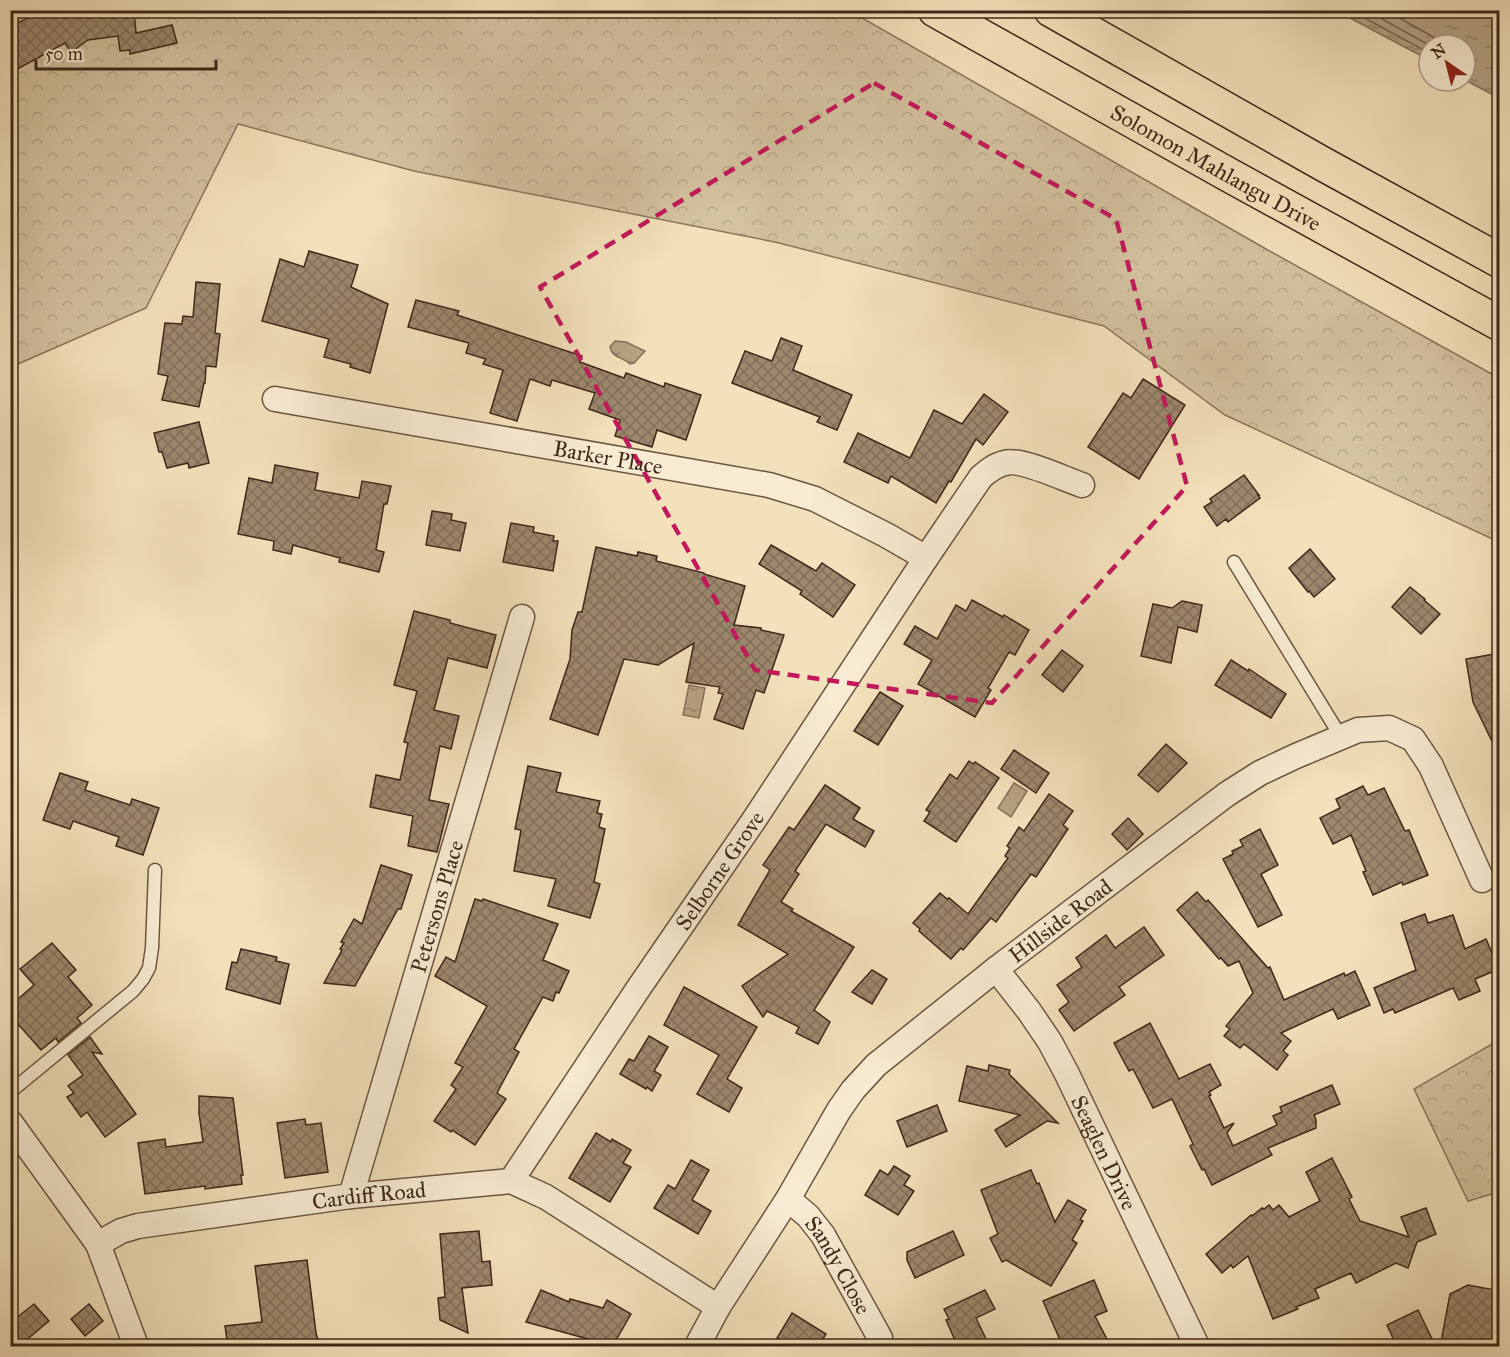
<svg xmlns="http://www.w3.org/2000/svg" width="1510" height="1357" viewBox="0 0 1510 1357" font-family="'IM FELL Great Primer',serif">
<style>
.forest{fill:url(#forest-crowns);stroke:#8a755d;stroke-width:1.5}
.water{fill:url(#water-ripples);stroke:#86715a;stroke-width:1.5}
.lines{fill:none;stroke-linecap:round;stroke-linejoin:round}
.shore{stroke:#7a654f;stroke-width:1.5}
.building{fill:url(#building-cross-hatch);stroke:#3f281a;stroke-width:1.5}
.service-casing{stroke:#6c5642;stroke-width:15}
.minor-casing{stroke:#6c5642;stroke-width:27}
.trunk-casing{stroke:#3f281a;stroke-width:36}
.service{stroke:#f7ecd3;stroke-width:12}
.minor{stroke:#f7ecd3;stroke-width:24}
.trunk{stroke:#f3e1bb;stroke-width:33}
.marked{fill:none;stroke:#c2185b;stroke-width:4.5;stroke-dasharray:12 8;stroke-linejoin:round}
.labels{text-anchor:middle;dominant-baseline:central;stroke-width:5;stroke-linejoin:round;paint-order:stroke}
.street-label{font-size:22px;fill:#3f281a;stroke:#f7ecd3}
</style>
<defs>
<pattern id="forest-crowns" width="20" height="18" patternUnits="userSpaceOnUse" patternTransform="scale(1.5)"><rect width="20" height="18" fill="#d4c2a0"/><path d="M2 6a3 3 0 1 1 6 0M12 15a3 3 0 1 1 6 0" fill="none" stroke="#b7a789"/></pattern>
<pattern id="water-ripples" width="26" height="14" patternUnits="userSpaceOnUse" patternTransform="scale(1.5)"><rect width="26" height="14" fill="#b6a284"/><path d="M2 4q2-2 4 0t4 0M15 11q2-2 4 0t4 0" fill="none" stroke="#95846b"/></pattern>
<pattern id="building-cross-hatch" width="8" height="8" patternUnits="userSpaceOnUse" patternTransform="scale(1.5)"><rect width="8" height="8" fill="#9d886e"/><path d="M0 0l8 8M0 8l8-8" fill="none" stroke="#816f5a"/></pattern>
</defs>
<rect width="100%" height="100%" fill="#f3e1bb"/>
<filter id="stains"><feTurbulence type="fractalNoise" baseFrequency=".00333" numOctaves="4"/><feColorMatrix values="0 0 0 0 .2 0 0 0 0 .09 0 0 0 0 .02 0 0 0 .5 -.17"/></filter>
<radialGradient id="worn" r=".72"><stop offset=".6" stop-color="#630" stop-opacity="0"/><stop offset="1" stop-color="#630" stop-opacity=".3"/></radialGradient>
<g class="forest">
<polygon points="11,11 850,11 1266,249 1499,378 1499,542 1225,415 1104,326 775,242 414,171 238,124 146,308 11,367"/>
<polygon points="1499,1040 1499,1192 1468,1201 1414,1089"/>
</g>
<g class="water">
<polygon points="1337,11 1499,11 1499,98 1465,80 1465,45 1429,45 1429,60"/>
<path d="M615 341 626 342 645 351 634 363 630 364C623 357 612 358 610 347Z"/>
<polygon points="689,685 705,688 699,718 683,715"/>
<polygon points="1014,783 1027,791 1011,817 998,808"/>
</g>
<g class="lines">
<g class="shore">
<polyline points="1350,10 1429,53"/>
<polyline points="1366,10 1429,45"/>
<polyline points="1385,10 1439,40 1445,45"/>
</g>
</g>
<g class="building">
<polygon points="43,10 91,10 92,16 134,11 136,33 172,25 177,43 130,54 130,50 120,51 118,36 88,40 71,52 65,43 10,73 10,27"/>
<polygon points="309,251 358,265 351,287 388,304 370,373 350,367 351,364 324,357 329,339 262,321 280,259 304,267"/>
<polygon points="196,282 220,284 215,333 220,334 216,367 206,366 205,383 204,383 199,407 162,400 168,376 158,374 165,323 182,324 183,316 193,317"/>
<polygon points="416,300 459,311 457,315 582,356 580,362 624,378 626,373 664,387 665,383 701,395 686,440 657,430 652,447 615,436 620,420 589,409 595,393 552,380 550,386 530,379 517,421 490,413 503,370 483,364 486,359 466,353 469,343 408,327"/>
<polygon points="781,338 802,346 793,370 852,395 837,430 817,422 820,417 732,383 745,351 772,361"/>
<polygon points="1143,379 1185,405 1139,479 1088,447 1123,393 1131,398"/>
<polygon points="984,394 1008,412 983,445 976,439 951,482 949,481 936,503 891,476 888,483 844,462 858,433 910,458 934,410 962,424"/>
<polygon points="199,422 209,463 189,468 188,463 167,468 162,452 159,452 154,433"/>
<polygon points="275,465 318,473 315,490 359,498 362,481 391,486 387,504 384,504 376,550 384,552 379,572 339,562 340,558 293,545 291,554 273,550 274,541 238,534 249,478 272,483"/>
<polygon points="1244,475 1259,495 1258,495 1260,498 1228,522 1226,519 1217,526 1204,507 1212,502 1210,499"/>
<polygon points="432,511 452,514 451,520 466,523 460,551 426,545"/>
<polygon points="511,523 534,527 533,532 554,536 553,541 558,541 553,571 503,562"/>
<polygon points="771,545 816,571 822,563 855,585 833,617 800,594 802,591 759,564"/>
<polygon points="596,547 637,556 638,552 657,556 656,561 704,573 704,574 745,586 734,625 761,628 761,630 784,635 764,693 756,690 743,729 714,719 723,694 718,693 720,687 686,682 694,643 658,665 624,659 598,735 550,719 570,659 572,630 578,612 582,612"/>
<polygon points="1310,549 1335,579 1314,597 1309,591 1308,592 1289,568"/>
<polygon points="1410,587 1425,599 1424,600 1440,614 1421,634 1392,607"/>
<polygon points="972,600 1003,617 1004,615 1029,630 1015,655 1009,652 988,688 991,690 975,717 918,684 932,660 904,644 915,626 937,639 956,605 966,611"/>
<polygon points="1182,601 1202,605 1197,632 1178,627 1171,663 1141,656 1153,604 1172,608"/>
<polygon points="414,611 450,620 450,623 496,635 487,668 448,658 434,710 459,716 451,749 440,746 429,800 449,804 437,852 408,846 413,816 370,807 376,775 400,780 408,743 404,742 417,691 394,685"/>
<polygon points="1062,650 1083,666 1063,692 1042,675"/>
<polygon points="1500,653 1500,758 1473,702 1466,659"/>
<polygon points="1231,660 1248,671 1249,669 1286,694 1271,718 1215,685"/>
<polygon points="880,692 903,706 878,745 854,731"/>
<polygon points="1166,744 1187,763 1158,792 1138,775"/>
<polygon points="1014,750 1049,773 1036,793 1001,769"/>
<polygon points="969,761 973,764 975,762 999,778 956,842 924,821 930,812 926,810 950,774 957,779"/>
<polygon points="528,766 561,773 556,792 600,801 597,813 602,814 599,827 605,829 594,882 600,884 590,918 548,906 556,879 514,871 521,830 515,829"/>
<polygon points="60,773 88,782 85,790 130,805 132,799 159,808 143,855 116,846 119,837 73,821 70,829 43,820"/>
<polygon points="825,785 860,808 853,819 874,831 865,847 826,824 795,871 799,874 781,902 793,909 791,911 854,947 814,1010 830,1022 818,1044 796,1033 799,1027 767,1011 763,1017 742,986 788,954 738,925 770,870 763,865 789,827 794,830"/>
<polygon points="1363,786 1368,795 1384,788 1405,831 1409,830 1428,875 1403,885 1402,882 1373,895 1363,872 1366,871 1351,835 1333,844 1320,818 1340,808 1336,799"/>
<polygon points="1049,794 1073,811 1063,825 1068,829 1036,877 1031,874 996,922 991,918 963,950 961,948 951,959 919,931 920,929 913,923 940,893 947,899 949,898 968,914 1008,858 1005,856 1010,848 1007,846 1019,827 1024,831"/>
<polygon points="1128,818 1143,834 1127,850 1112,834"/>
<polygon points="1260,829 1278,865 1261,874 1282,915 1258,927 1223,859 1233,854 1232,851 1243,846 1240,840"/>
<polygon points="381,865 412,875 401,909 398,909 355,986 324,983 342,950 340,949 344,943 341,942 354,919 362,924"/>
<polygon points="1197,892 1206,902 1208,900 1268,968 1270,967 1284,1000 1344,973 1345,976 1355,971 1370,1005 1338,1019 1333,1009 1281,1033 1291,1041 1283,1051 1288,1055 1277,1070 1244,1044 1240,1048 1224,1036 1230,1029 1226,1026 1253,993 1239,961 1228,966 1221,958 1219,959 1177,910"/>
<polygon points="475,899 482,901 483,899 558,924 543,960 569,971 559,993 556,992 553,1001 543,997 514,1049 519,1052 497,1093 506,1099 475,1145 452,1130 451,1132 434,1121 456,1089 451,1085 463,1067 455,1063 487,1006 435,976 446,957 455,962"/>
<polygon points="1425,914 1428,923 1453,915 1465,949 1486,939 1499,969 1475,979 1480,991 1459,1000 1453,988 1395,1013 1393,1009 1384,1013 1374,988 1416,970 1401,923"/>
<polygon points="1144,927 1164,955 1119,987 1125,995 1074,1031 1059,1010 1069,1002 1057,985 1082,967 1076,958 1106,935 1115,948"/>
<polygon points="52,943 76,970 68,977 92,1005 77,1018 81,1023 58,1042 56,1038 41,1050 10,1015 10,1006 34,985 20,969"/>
<polygon points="241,949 277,957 276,961 289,964 280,1004 226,989 232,962 237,963"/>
<polygon points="872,970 887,979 872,1004 852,992"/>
<polygon points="684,987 757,1027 727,1079 742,1088 729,1112 697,1094 719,1055 664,1025"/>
<polygon points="1150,1023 1179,1079 1210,1064 1221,1085 1209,1092 1211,1095 1209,1096 1224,1128 1234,1123 1227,1133 1233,1146 1277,1125 1273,1116 1282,1112 1280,1107 1332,1085 1340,1104 1314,1115 1316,1120 1316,1128 1268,1148 1272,1155 1212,1185 1204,1169 1202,1170 1190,1146 1193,1144 1172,1099 1153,1108 1133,1069 1129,1071 1114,1043"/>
<polygon points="649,1036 668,1047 654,1071 661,1075 652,1091 647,1087 646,1089 620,1074 629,1059 634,1061"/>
<polygon points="90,1037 102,1054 92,1052 136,1114 105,1137 87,1112 81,1117 67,1097 74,1093 68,1086 83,1075 68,1055"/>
<polygon points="989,1065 1010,1070 1009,1074 1058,1123 1047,1121 1006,1147 995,1130 1020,1115 959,1101 967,1066 988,1071"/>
<polygon points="199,1096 233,1098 243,1175 241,1175 242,1184 205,1189 205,1186 145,1194 138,1143 165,1139 166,1147 203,1142 199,1113"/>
<polygon points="937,1105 947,1131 907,1147 897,1121"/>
<polygon points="305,1119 306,1125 321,1123 328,1172 285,1178 277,1123"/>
<polygon points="596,1133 611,1142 612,1139 631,1150 623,1163 631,1167 610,1202 569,1178"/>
<polygon points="1332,1158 1352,1197 1349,1199 1360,1221 1409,1237 1401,1217 1426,1208 1436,1234 1417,1242 1408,1268 1396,1263 1356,1283 1351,1273 1315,1289 1319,1298 1296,1307 1298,1309 1273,1319 1248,1256 1233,1268 1231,1265 1222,1273 1206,1254 1251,1215 1252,1216 1262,1208 1264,1209 1269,1205 1273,1210 1279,1205 1289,1217 1320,1201 1306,1172"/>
<polygon points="691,1160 709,1170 692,1200 711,1211 698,1234 654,1208 668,1185 675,1189"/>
<polygon points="894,1166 910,1176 904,1185 914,1191 898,1215 865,1195 880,1170 888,1175"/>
<polygon points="1031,1170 1037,1184 1039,1183 1055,1222 1068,1200 1086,1210 1080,1220 1083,1221 1072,1240 1077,1243 1051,1286 1006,1260 1002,1262 990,1238 998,1234 981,1190"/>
<polygon points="479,1231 482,1262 490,1261 492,1285 462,1288 468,1333 440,1320 438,1298 445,1297 440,1234"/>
<polygon points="953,1231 964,1255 915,1278 907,1260 907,1252"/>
<polygon points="307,1260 316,1333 320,1347 228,1347 225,1326 262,1322 255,1266"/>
<polygon points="1094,1280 1107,1311 1095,1316 1111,1347 1063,1347 1043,1301"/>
<polygon points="1468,1285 1495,1290 1492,1308 1500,1311 1500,1347 1440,1347 1450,1294"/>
<polygon points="541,1290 569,1302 570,1299 603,1308 607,1300 631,1314 612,1347 607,1347 599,1342 526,1322"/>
<polygon points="985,1290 995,1309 976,1318 987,1341 976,1347 958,1347 946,1320 949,1319 944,1309"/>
<polygon points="34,1304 49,1321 18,1347 10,1347 10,1323"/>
<polygon points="89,1304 103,1321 85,1336 71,1319"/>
<polygon points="1418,1310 1436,1347 1397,1347 1387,1325"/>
<polygon points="792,1313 826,1334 818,1347 791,1347 777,1338"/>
</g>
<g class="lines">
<g class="service-casing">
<g id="service">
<polyline points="1234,562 1341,737"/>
<polyline points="10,1092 133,991 143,979 149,968 152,948 155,870"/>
</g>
</g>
<g class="minor-casing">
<g id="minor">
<path id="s1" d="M275 399 769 485 815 499 886 535 926 558"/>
<path id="s2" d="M996 969 1029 1011 1050 1042 1067 1074 1197 1346"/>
<polyline points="10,1122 98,1244"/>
<path id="s3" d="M511 1181 638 989 754 820 926 558 981 477C988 471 995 465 1005 463 1021 458 1064 479 1082 485"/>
<path id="s4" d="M351 1196 522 617"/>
<path id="s5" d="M788 1199 808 1216 823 1235 880 1338"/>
<path id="s6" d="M136 1346 98 1244 121 1231 138 1226 351 1196 511 1181 546 1197 718 1307"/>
<path id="s7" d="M697 1346 718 1307 788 1199 839 1110 853 1090 876 1065 996 969 1227 794 1260 773 1296 756 1358 730 1389 728 1413 739 1431 766 1482 880"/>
</g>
</g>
<g class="trunk-casing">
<g id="trunk">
<path id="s8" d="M935 10 1229 175 1500 324"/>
<polyline points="1051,10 1323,164 1500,261"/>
</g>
</g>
<use href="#service" class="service"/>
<use href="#minor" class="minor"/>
<use href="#trunk" class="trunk"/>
</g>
<path class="marked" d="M874 83 1116 219 1187 486 992 703 755 670 540 287Z"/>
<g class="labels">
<g class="street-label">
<text stroke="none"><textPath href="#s8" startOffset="322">Solomon Mahlangu Drive</textPath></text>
<text stroke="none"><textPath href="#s1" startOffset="338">Barker Place</textPath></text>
<text stroke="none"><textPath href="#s3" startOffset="374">Selborne Grove</textPath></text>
<text stroke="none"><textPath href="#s4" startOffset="302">Petersons Place</textPath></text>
<text stroke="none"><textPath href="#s7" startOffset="568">Hillside Road</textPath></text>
<text stroke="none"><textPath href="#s2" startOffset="214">Seaglen Drive</textPath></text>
<text stroke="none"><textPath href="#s6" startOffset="386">Cardiff Road</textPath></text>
<text stroke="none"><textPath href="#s5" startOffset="84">Sandy Close</textPath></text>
</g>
</g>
<rect width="1510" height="1357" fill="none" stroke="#f3e1bb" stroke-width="36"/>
<rect x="12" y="12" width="1486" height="1333" fill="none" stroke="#3f281a" stroke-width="3"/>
<rect x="18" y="18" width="1474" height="1321" fill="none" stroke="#3f281a" stroke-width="1.5"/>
<g transform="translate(1447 63) rotate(325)"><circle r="28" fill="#f7ecd3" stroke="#ad9e89" stroke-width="1.5"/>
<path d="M0-4.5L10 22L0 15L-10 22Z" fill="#8f2418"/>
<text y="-9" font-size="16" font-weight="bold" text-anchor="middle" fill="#3f281a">N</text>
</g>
<path d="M36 60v9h180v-9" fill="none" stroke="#3f281a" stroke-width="3"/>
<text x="45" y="60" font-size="18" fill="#3f281a" stroke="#f7ecd3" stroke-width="4.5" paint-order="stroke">50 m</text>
<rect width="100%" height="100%" filter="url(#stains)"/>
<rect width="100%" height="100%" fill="url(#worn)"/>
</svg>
